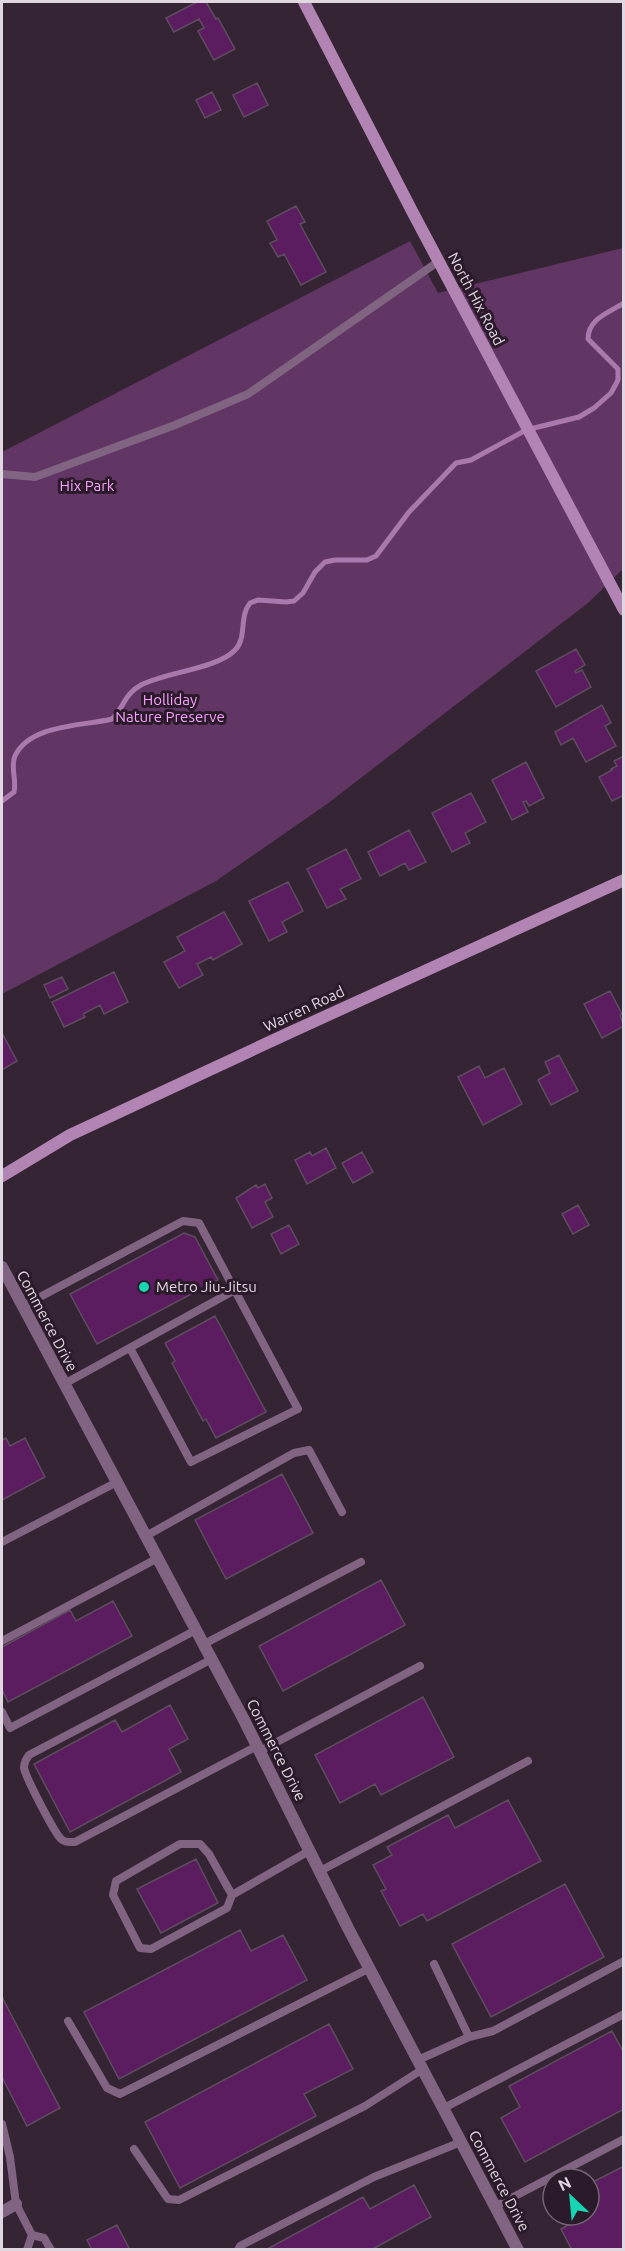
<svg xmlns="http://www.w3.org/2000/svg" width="625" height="2251" viewBox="0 0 625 2251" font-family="Ubuntu,sans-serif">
  <rect width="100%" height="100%" fill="#342434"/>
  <path fill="#623664" d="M410 241 438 293 623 248V569L588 603 327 804 216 881 2 994V452Z"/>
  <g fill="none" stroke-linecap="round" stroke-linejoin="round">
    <path stroke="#aa79ac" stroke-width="5" d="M2 801 14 792C17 780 10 767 15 756 30 724 84 726 112 719 124 708 124 694 141 685 166 672 217 669 235 650 247 639 239 616 250 603L258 600 286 602 294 601 303 593 315 572 325 562 335 560H367L376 556 409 512 456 463 471 460 526 430 579 417 594 408 611 393 618 380V369L588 339C588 319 608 313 624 303"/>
  </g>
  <path fill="#5c1d60" stroke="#5e4d5f" stroke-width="1.5" d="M197 2H206L216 19 218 18 235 49 214 60 198 31 204 28 199 19 174 32 166 18Z
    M257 83 268 105 244 117 233 95Z
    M212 92 221 110 205 118 196 100Z
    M296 206 305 222 300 224 326 272 301 285 284 254 278 257 270 243 277 240 267 221Z
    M576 649 585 665 575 671 576 673 582 670 591 687 556 707 536 671Z
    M602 705 611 723 605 726 616 746 586 762 573 738 561 745 555 732Z
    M624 756V795L612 801 599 777 612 770 611 769 617 766 614 761Z
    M526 762 544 798 529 806 526 801 523 802 528 812 512 820 492 780Z
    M471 793 486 822 465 833 470 843 452 852 432 813Z
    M409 830 426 862 409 870 405 863 380 876 368 852Z
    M346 849 361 879 340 889 346 899 327 908 307 869Z
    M288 882 303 911 282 922 287 932 269 941 249 901Z
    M224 912 242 944 213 960 211 957 197 964 203 975 179 988 164 962 185 951 177 937Z
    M114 972 128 1002 104 1014 100 1005 83 1014 85 1017 64 1027 52 1002Z
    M62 977 68 989 50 998 44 985Z
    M610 991 622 1014 620 1015 624 1026 602 1038 584 1004Z
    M2 1033 17 1061 2 1070Z
    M559 1055 578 1091 551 1105 538 1080 550 1073 545 1062Z
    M479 1066 485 1078 504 1068 522 1104 483 1125 458 1077Z
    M326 1148 336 1168 307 1184 295 1160 310 1152 312 1156Z
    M362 1152 373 1172 353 1183 342 1163Z
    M265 1184 272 1198 265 1202 273 1217 252 1228 236 1198 256 1185 258 1188Z
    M578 1205 589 1225 573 1234 562 1214Z
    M289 1225 299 1244 281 1254 271 1234Z
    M184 1233 195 1237 218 1280 97 1344 70 1294Z
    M215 1316 266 1412 216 1438 206 1419 203 1421 172 1363 175 1361 165 1343Z
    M6 1438 10 1446 25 1438 45 1477 2 1500V1440Z
    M282 1474 313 1533 226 1579 195 1520Z
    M381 1580 405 1625 283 1691 259 1646Z
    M113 1601 132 1636 8 1702 2 1690V1647L70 1610 76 1621Z
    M423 1697 454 1757 381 1795 375 1784 340 1803 315 1755Z
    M170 1705 188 1739 169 1749 181 1772 70 1832 34 1764 115 1720 122 1732Z
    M508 1800 541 1861 427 1921 423 1914 400 1926 381 1891 386 1889 373 1865 392 1855 387 1847 448 1815 455 1828Z
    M196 1859 218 1903 161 1933 137 1889Z
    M565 1884 604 1957 491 2017 452 1944Z
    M240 1930 251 1951 283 1935 307 1980 119 2079 84 2012Z
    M2 1997 60 2108 27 2126 2 2077Z
    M329 2024 353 2069 304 2094 316 2116 180 2188 145 2122Z
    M612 2031 624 2053V2109L525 2162 501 2118 520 2107 509 2086Z
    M624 2166V2250H572L561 2229 585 2215H589V2184Z
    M414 2185 431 2217 371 2250H270L269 2248 363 2197 370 2209Z
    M117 2225 130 2250H92L87 2240Z"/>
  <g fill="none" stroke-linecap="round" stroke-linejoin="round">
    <path stroke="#816482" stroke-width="8" d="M2 474 35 477 175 425 248 394 439 261
      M23 1306 183 1221 199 1223 298 1409 191 1462 130 1348
      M64 1384 235 1290
      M146 1536 294 1453 309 1450 342 1512
      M2 1542 117 1482
      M2 1641 158 1558
      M204 1644 361 1562
      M212 1659 29 1755C26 1759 24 1762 24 1768 26 1778 54 1832 61 1839 65 1843 70 1842 75 1842L257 1746
      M2 1712 10 1728 196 1630
      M260 1751 420 1666
      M320 1871 528 1761
      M232 1895 209 1854 200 1844H180L116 1881 113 1895 140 1948 151 1949 227 1908 232 1895 309 1851
      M434 1964 469 2037
      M68 2021 107 2088 120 2094 370 1968
      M418 2060 469 2037 493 2031 624 1961
      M444 2108 624 2014
      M2 2124 10 2157 16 2204 32 2235 27 2250
      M134 2149 168 2199 179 2200 365 2106 423 2069
      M496 2206 624 2139
      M32 2235 44 2238 51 2250
      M238 2250 240 2246 374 2177 461 2142"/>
    <path stroke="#816482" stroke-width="12" d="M2 1267 243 1718 348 1928 518 2250
      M2 2212 16 2204"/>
    <path stroke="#b284b3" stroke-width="12" d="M304 2 413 213 624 610
      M2 1176 70 1135 291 1032 624 880"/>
  </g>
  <circle fill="#16d5b3" stroke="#2a1a2a" stroke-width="2" cx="144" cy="1287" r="6"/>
  <g text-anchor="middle" stroke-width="6" stroke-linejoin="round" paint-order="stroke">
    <g font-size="15" fill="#e1d7e1" stroke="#2a1a2a">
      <text transform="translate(476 299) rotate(62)" y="5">North Hix Road</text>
      <text transform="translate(304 1009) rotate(-25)" y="5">Warren Road</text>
      <text transform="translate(47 1321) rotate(62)" y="5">Commerce Drive</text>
      <text transform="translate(276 1750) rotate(63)" y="5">Commerce Drive</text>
      <text transform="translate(499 2181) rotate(62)" y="5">Commerce Drive</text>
    </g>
    <g font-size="15" fill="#fba1ff" stroke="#2a1a2a">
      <text x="87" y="491">Hix Park</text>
      <text x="170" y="705">Holliday<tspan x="170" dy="17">Nature Preserve</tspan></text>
    </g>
    <g font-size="15" fill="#e1d7e1" stroke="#2a1a2a" text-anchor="start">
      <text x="156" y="1292">Metro Jiu-Jitsu</text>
    </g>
  </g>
  <rect width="625" height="2251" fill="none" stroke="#e1d7e1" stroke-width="6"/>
  <g transform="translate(571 2197) rotate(334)"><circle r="28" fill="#2a1a2a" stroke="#736673" stroke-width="1.5"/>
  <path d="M0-4.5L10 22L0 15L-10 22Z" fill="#16d5b3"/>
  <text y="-9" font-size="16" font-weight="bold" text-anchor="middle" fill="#e1d7e1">N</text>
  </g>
</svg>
